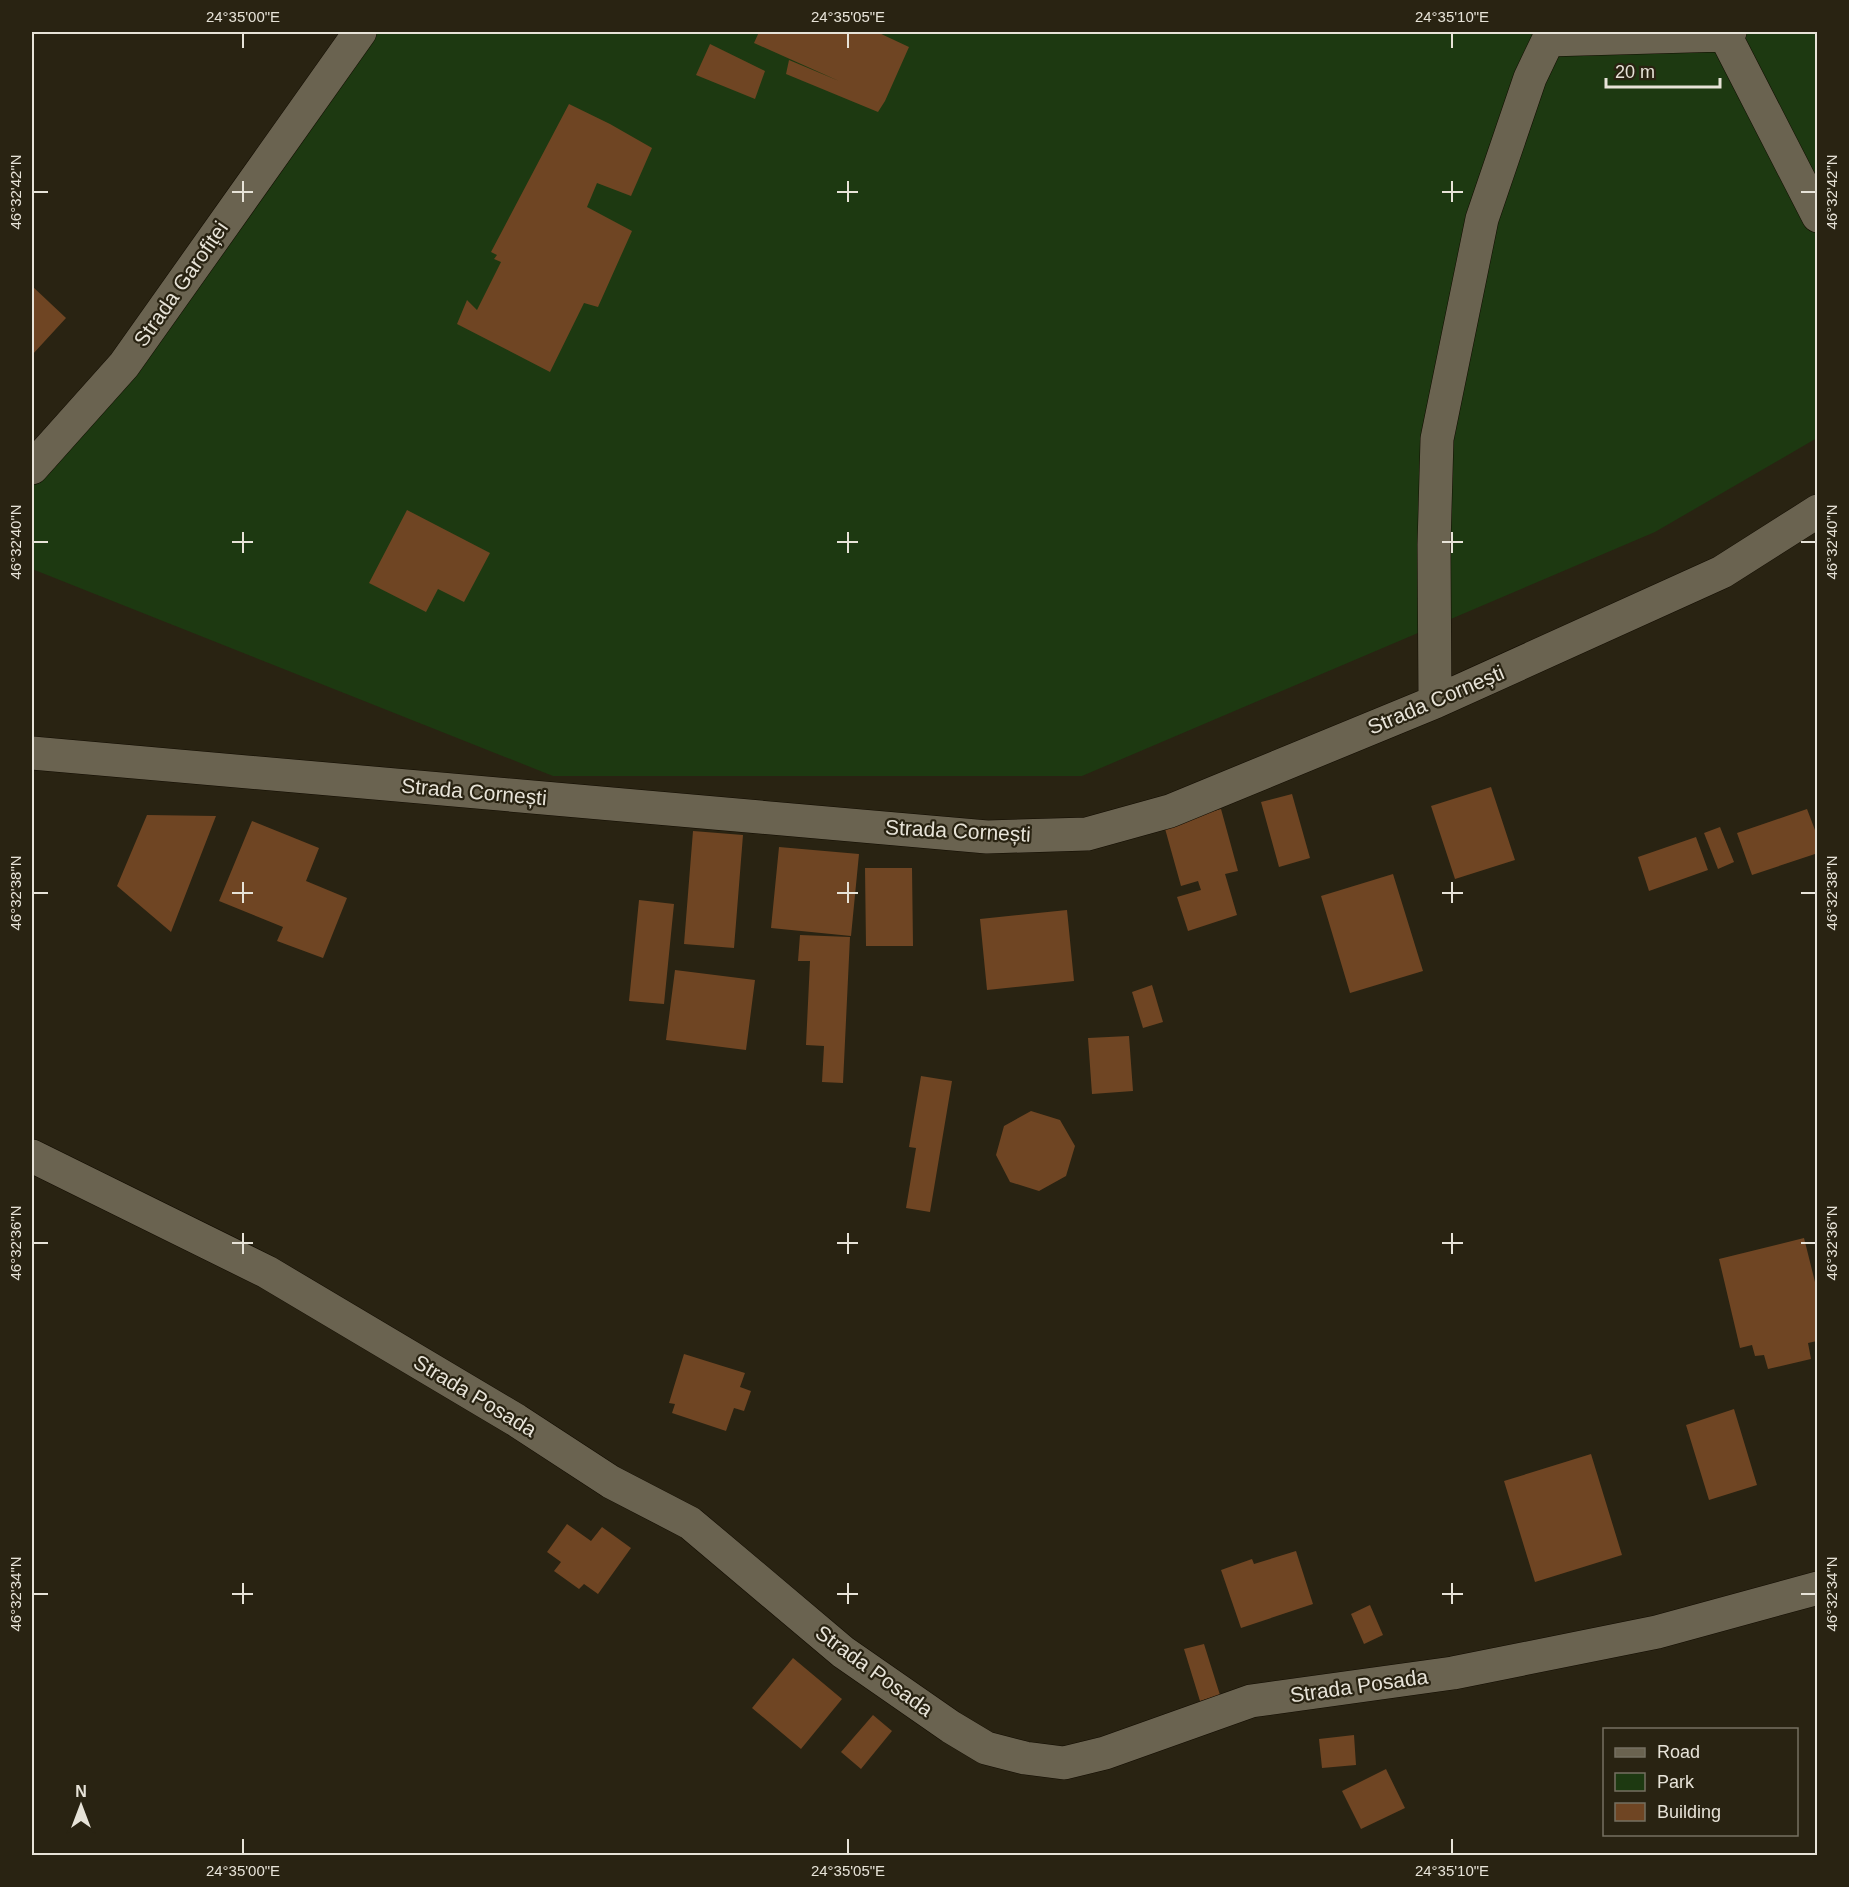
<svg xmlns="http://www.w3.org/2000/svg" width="1849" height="1887" viewBox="0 0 1849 1887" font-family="Helvetica,sans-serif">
  <rect width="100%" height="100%" fill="#292312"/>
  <path fill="#1d3911" d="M359 32H1817V438L1655 532 1082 776H553L32 569V482Z"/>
  <path fill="#6f4523" d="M759 32H877L909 47 885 101 878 112 786 74 789 60 839 81 754 43Z
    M710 44 765 71 755 99 696 75Z
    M569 104 610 124 652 148 631 196 597 183 587 207 632 231 598 307 584 303 550 372 457 324 467 300 477 310 501 262 494 259 497 255 491 252Z
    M32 286 66 318 32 355Z
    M407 510 490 553 464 602 438 589 426 612 369 583Z
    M1491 787 1515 860 1455 879 1431 806Z
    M1292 794 1310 858 1279 867 1261 802Z
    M1221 809 1238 871 1225 874 1237 915 1188 931 1177 897 1201 890 1198 881 1181 886 1164 825Z
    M1807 809 1818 838V853L1752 875 1737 833Z
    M147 815 216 816 171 932 117 886Z
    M252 821 319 848 306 881 347 898 323 958 277 941 283 927 219 901Z
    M1720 827 1734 862 1718 869 1704 833Z
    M693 831 743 835 734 948 684 944Z
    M1696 837 1708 870 1649 891 1638 857Z
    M779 847 859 854 851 936 771 928Z
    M865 868H912L913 946H866Z
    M1393 874 1423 971 1350 993 1321 896Z
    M639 900 674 904 664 1004 629 1001Z
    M1067 910 1074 981 987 990 980 919Z
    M800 935 850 937 843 1083 822 1082 824 1046 806 1045 810 961H798Z
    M675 970 755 980 746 1050 666 1040Z
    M1152 985 1163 1022 1143 1028 1132 992Z
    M1129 1036 1133 1091 1092 1094 1088 1038Z
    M921 1076 952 1081 930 1212 906 1208 916 1148 909 1147Z
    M1031 1111 1060 1120 1075 1146 1066 1176 1039 1191 1010 1182 996 1155 1004 1126Z
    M1804 1238 1818 1294V1329L1815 1330 1817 1341 1808 1343 1811 1359 1768 1369 1764 1355 1755 1356 1752 1345 1740 1348 1719 1259Z
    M684 1354 745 1373 740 1387 751 1391 744 1411 734 1408 726 1431 672 1413 675 1404 669 1403Z
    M1734 1409 1757 1485 1709 1500 1686 1425Z
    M1591 1454 1622 1555 1535 1582 1504 1481Z
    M567 1524 591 1541 602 1527 631 1548 598 1594 584 1584 579 1589 554 1571 561 1562 547 1552Z
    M1296 1551 1313 1604 1241 1628 1221 1570 1252 1559 1254 1564Z
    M1370 1605 1383 1635 1364 1644 1351 1614Z
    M1204 1644 1220 1695 1200 1701 1184 1649Z
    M793 1658 842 1699 801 1749 752 1708Z
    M873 1715 892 1731 861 1769 841 1752Z
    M1354 1735 1356 1765 1322 1768 1319 1739Z
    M1386 1769 1405 1808 1361 1829 1342 1791Z"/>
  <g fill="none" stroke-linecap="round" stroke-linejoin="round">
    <defs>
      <path id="minor" d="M1726 32 1725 35 1818 216
        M1548 40 1725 35 1730 32
        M32 468 124 365 360 32
        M1435 702 1434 545 1437 439 1482 219 1530 78 1552 32
        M32 753 987 837 1087 834 1170 811 1435 702 1722 572 1818 511
        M32 1156 267 1272 516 1420 611 1482 690 1523 843 1652 951 1727 986 1748 1025 1758 1064 1763 1105 1753 1251 1701 1453 1673 1657 1632 1818 1588"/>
    </defs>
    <use href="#minor" stroke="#120c00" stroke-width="34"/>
    <use href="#minor" stroke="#6a6350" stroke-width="33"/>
  </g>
  <path fill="none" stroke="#e7e3d8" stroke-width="2" d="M243 33V48M848 33V48M1452 33V48M243 181V202M848 181V202M1452 181V202M33 192H48M232 192H253M837 192H858M1442 192H1463M1801 192H1816M243 532V553M848 532V553M1452 532V553M33 542H48M232 542H253M837 542H858M1442 542H1463M1801 542H1816M243 882V903M848 882V903M1452 882V903M33 893H48M232 893H253M837 893H858M1442 893H1463M1801 893H1816M243 1233V1254M848 1233V1254M1452 1233V1254M33 1243H48M232 1243H253M837 1243H858M1442 1243H1463M1801 1243H1816M243 1583V1604M848 1583V1604M1452 1583V1604M33 1594H48M232 1594H253M837 1594H858M1442 1594H1463M1801 1594H1816M243 1839V1854M848 1839V1854M1452 1839V1854"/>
  <g text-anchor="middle" stroke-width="4.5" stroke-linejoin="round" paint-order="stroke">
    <g font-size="21" fill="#e7e3d8" stroke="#292312">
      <text transform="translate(181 284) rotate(-55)" y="7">Strada Garofiței</text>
      <text transform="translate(1436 700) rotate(-23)" y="7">Strada Cornești</text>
      <text transform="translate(474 792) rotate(5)" y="7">Strada Cornești</text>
      <text transform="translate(958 831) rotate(3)" y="7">Strada Cornești</text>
      <text transform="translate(475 1396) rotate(31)" y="7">Strada Posada</text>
      <text transform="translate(874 1671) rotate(36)" y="7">Strada Posada</text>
      <text transform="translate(1359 1686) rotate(-8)" y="7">Strada Posada</text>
    </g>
  </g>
  <rect width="1849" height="1887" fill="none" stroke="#292312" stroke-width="66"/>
  <rect x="1603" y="1728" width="195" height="108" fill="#292312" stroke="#757061" stroke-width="1.5"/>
  <rect x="1615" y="1748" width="30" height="9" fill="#6a6350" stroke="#757061" stroke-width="1.5"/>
  <text x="1657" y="1758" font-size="18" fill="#e7e3d8">Road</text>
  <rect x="1615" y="1773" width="30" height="18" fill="#1d3911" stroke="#757061" stroke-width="1.5"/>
  <text x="1657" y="1788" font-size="18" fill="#e7e3d8">Park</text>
  <rect x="1615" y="1803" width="30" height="18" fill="#6f4523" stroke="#757061" stroke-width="1.5"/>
  <text x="1657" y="1818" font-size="18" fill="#e7e3d8">Building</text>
  <g transform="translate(81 1806)" stroke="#292312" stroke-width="4.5" paint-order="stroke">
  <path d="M0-4.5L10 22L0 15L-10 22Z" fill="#e7e3d8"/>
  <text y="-9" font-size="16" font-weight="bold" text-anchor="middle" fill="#e7e3d8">N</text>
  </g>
  <path d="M1606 78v9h114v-9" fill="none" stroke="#e7e3d8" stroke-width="3"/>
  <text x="1615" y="78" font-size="18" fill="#e7e3d8" stroke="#292312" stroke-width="4.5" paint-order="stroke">20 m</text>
  <rect x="33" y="33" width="1783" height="1821" fill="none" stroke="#e7e3d8" stroke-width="2"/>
  <g font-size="15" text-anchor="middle" fill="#e7e3d8">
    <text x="243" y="22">24°35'00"E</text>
    <text x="848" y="22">24°35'05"E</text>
    <text x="1452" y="22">24°35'10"E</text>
    <text transform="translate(16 192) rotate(-90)" y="5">46°32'42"N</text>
    <text transform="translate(1832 192) rotate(-90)" y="5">46°32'42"N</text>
    <text transform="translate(16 542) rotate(-90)" y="5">46°32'40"N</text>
    <text transform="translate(1832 542) rotate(-90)" y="5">46°32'40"N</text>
    <text transform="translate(16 893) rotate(-90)" y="5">46°32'38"N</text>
    <text transform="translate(1832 893) rotate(-90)" y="5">46°32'38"N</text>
    <text transform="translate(16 1243) rotate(-90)" y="5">46°32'36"N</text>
    <text transform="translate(1832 1243) rotate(-90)" y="5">46°32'36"N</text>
    <text transform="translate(16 1594) rotate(-90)" y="5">46°32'34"N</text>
    <text transform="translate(1832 1594) rotate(-90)" y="5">46°32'34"N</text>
    <text x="243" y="1876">24°35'00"E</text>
    <text x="848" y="1876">24°35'05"E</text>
    <text x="1452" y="1876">24°35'10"E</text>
  </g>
</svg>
